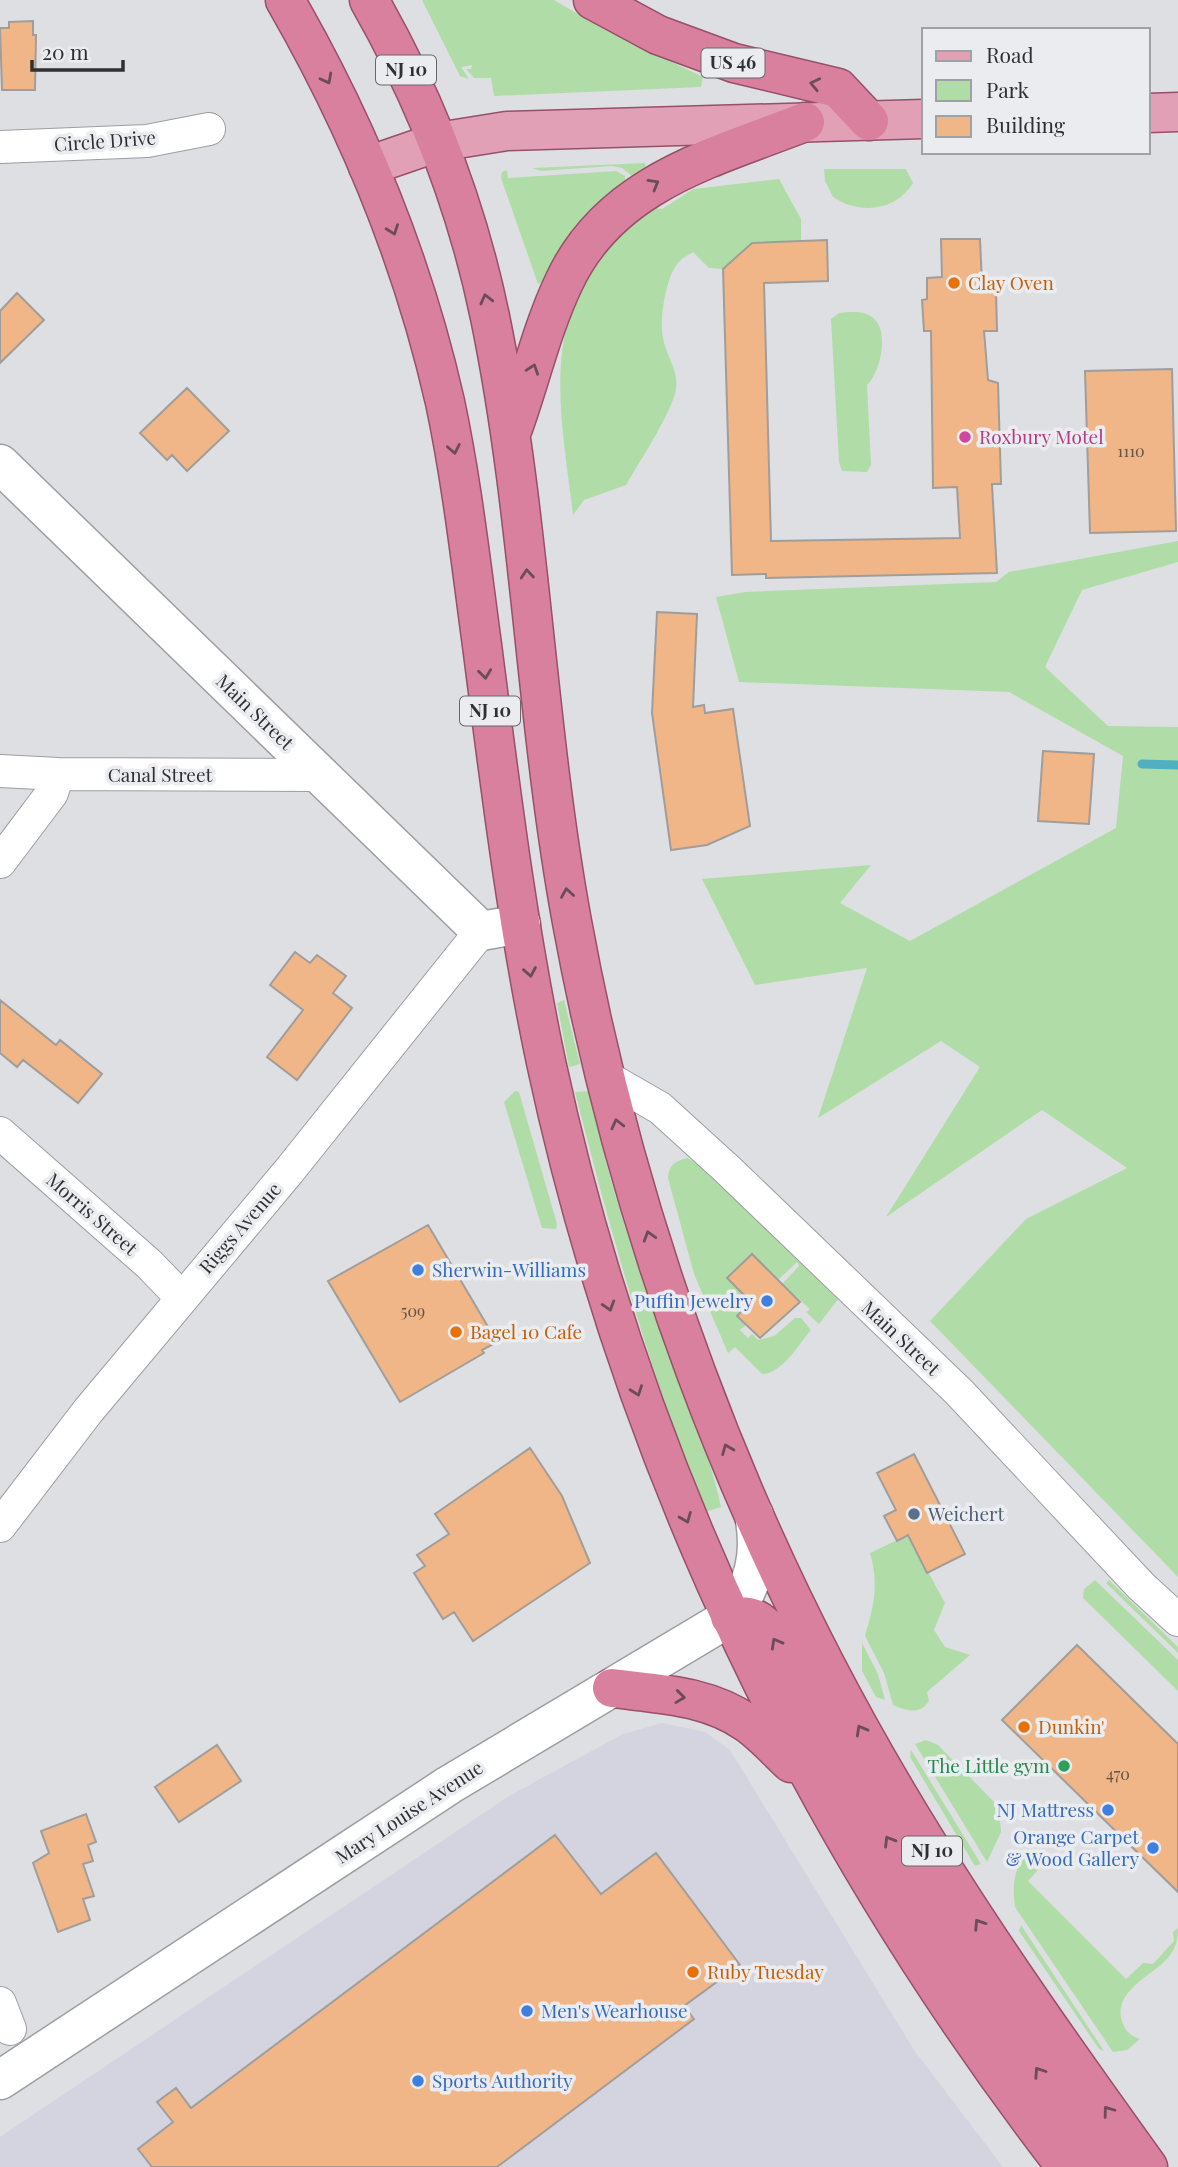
<svg xmlns="http://www.w3.org/2000/svg" width="1178" height="2167" viewBox="0 0 1178 2167" font-family="'Playfair Display',serif">
  <rect width="100%" height="100%" fill="#dedfe3"/>
  <path fill="#d3d4df" d="M662 1723 705 1732 730 1750 914 2050 1003 2167H0V2137L509 1796 623 1734Z"/>
  <path fill="#b0dda7" d="M422 0H554L600 27 703 77 701 87 494 96 491 78H474L466 69H471L472 65 461 67 469 79 460 76Z
    M645 163 647 172 633 177 622 168 612 166 541 171 532 168Z
    M824 169H906L913 183C896 211 860 215 833 197L825 181Z
    M507 170 508 178 616 171 625 176V181L545 281 538 284 501 178 502 172Z
    M779 179 801 219V241L752 243 723 269 709 268 693 252C689 255 683 257 680 261 666 273 659 320 663 338 666 356 679 370 676 389 672 413 639 462 626 485L584 500 573 515C564 436 544 350 586 277 601 250 624 229 645 207L662 209 693 189Z
    M839 313C850 312 863 310 872 317 890 329 881 372 867 385L871 465 867 472 842 471 839 462 831 319Z
    M1178 541V562L1082 590 1045 667 1108 726 1178 727V1577L930 1321 1026 1219 1127 1168 1042 1110 886 1217 980 1067 941 1041 818 1118 867 968 755 985 702 879 871 865 840 903 910 941 1116 828 1123 756 1009 692 739 682 716 597 745 592 996 582 1009 572Z
    M564 1000 580 1064 569 1067 557 1003Z
    M515 1091 519 1092 557 1224 556 1229 542 1228 504 1102Z
    M591 1091C606 1182 639 1270 671 1356 689 1406 710 1455 721 1507L705 1512C651 1375 611 1235 575 1092Z
    M687 1158 698 1164 839 1298 819 1324 806 1312 810 1309 782 1284 799 1266 797 1262 778 1280 751 1254 728 1278 751 1302 737 1316 746 1325 740 1330 748 1338 752 1334 758 1340 774 1336 795 1318H801L811 1330C799 1344 782 1374 762 1374L735 1347 728 1353 694 1274 668 1178C669 1165 675 1161 687 1158Z
    M908 1535 945 1603 934 1630 945 1647 970 1655 927 1692 929 1701C920 1715 907 1711 893 1705L884 1673 865 1636C874 1605 879 1584 870 1553Z
    M1095 1580 1178 1660V1691L1083 1598 1084 1589Z
    M1109 1580 1178 1647V1653L1106 1583Z
    M862 1643 878 1674 885 1700 876 1697 862 1671Z
    M926 1740 938 1745 999 1807 1001 1832 987 1862 915 1744Z
    M911 1750 981 1864 975 1866 910 1757Z
    M1032 1855 1046 1861 1028 1881 1126 1979 1143 1963 1153 1964 1174 1941 1173 1932 1178 1928C1178 1940 1176 1948 1168 1958 1152 1976 1108 1993 1124 2026 1127 2033 1133 2037 1140 2039L1127 2050 1113 2052 1015 1907C1013 1890 1012 1874 1023 1860Z
    M1021 1925 1104 2051 1099 2049 1019 1931Z"/>
  <g fill="none" stroke-linecap="round" stroke-linejoin="round">
    <path stroke="#50b0c0" stroke-width="9" d="M1142 764 1178 765"/>
  </g>
  <path fill="#f1b687" stroke="#a19d9a" stroke-width="2" d="M33 21V35H36L35 90H2L0 28H9V22Z
    M941 239H980L982 284 996 291 997 331H984L988 380 998 383 1001 484H992L997 573 766 578V574L732 575 723 269 752 243 827 240 828 281 764 283 771 541 960 538 957 487 933 488 931 331H924L922 300 927 299V278L942 277Z
    M17 293 44 320 0 363V311Z
    M1172 369 1176 531 1090 533 1085 371Z
    M187 388 229 431 187 471 172 455 167 460 140 433Z
    M657 612 697 614 693 707 704 705 705 713 733 709 750 826 707 845 671 850 652 713Z
    M1043 751 1094 754 1089 824 1038 821Z
    M295 952 310 963 317 955 346 976 333 993 352 1008 297 1080 267 1057 303 1010 270 985Z
    M0 1000 56 1045 60 1040 102 1074 78 1103 23 1060 17 1067 0 1053Z
    M428 1225 497 1342 482 1350 484 1353 400 1402 328 1281Z
    M752 1254 800 1302 760 1338 737 1316 751 1302 727 1278Z
    M530 1448 562 1496 590 1563 473 1641 454 1612 443 1619 414 1573 425 1566 417 1555 449 1534 435 1514Z
    M914 1454 965 1554 927 1573 908 1535 897 1541 884 1516 896 1510 877 1473Z
    M1077 1645 1178 1744V1892L1002 1720Z
    M217 1745 241 1781 179 1822 155 1787Z
    M86 1814 96 1842 88 1845 93 1861 83 1864 94 1896 83 1899 90 1920 58 1932 33 1863 49 1853 41 1831Z
    M555 1835 601 1894 656 1853 740 1965 684 2006 694 2019 497 2167H152L138 2149 173 2122 157 2102 176 2088 191 2108Z"/>
  <g fill="none" stroke-linecap="round" stroke-linejoin="round">
    <defs>
      <path id="minor" d="M0 147 147 141 209 129
        M0 771 58 774 321 775
        M0 862 52 793 58 774
        M606 1077 660 1108 727 1169 959 1392 1141 1586 1178 1620
        M0 1133 149 1264 181 1297
        M0 1526 88 1411 289 1171 481 931
        M0 2003 10 2029"/>
      <path id="tertiary" d="M0 464 481 931 521 924
        M0 2080 449 1785 730 1617C754 1585 762 1555 754 1515"/>
      <path id="primary" d="M1148 113 1178 112
        M368 166 438 142 507 131 924 119"/>
      <path id="trunk" d="M285 0C357 125 413 261 445 402 462 482 471 564 482 645 500 785 517 925 546 1062 633 1468 813 1840 1066 2167
        M369 0C425 98 467 206 490 317 531 516 535 721 572 922 628 1228 739 1529 899 1797 975 1925 1061 2046 1148 2167
        M593 0 658 35 734 63 838 88 869 121
        M513 428C530 381 542 328 564 282 610 183 712 158 805 122
        M730 1617C752 1614 761 1619 774 1637 813 1715 857 1789 903 1864 966 1968 1034 2070 1108 2167
        M612 1688C659 1694 707 1695 747 1723 763 1734 777 1750 791 1763"/>
    </defs>
    <use href="#minor" stroke="#9d9da2" stroke-width="34"/>
    <use href="#tertiary" stroke="#9d9da2" stroke-width="41"/>
    <use href="#primary" stroke="#975068" stroke-width="41"/>
    <use href="#trunk" stroke="#975068" stroke-width="41"/>
    <use href="#minor" stroke="#fff" stroke-width="32"/>
    <use href="#tertiary" stroke="#fff" stroke-width="38"/>
    <use href="#primary" stroke="#e2a0b6" stroke-width="38"/>
    <use href="#trunk" stroke="#d8809e" stroke-width="38"/>
  </g>
  <defs><path id="oneway-chevron" d="M-2-3.5L2.5 0L-2 3.5" fill="none" stroke-width="1.6" stroke-linecap="round" stroke-linejoin="round" transform="scale(1.75)"/></defs>
  <g stroke="#6b4c58">
    <use href="#oneway-chevron" transform="translate(327 79) rotate(62)"/>
    <use href="#oneway-chevron" transform="translate(815 84) rotate(-168)"/>
    <use href="#oneway-chevron" transform="translate(654 184) rotate(-30)"/>
    <use href="#oneway-chevron" transform="translate(393 230) rotate(70)"/>
    <use href="#oneway-chevron" transform="translate(486 299) rotate(-104)"/>
    <use href="#oneway-chevron" transform="translate(533 369) rotate(-71)"/>
    <use href="#oneway-chevron" transform="translate(454 449) rotate(79)"/>
    <use href="#oneway-chevron" transform="translate(527 574) rotate(-95)"/>
    <use href="#oneway-chevron" transform="translate(485 674) rotate(83)"/>
    <use href="#oneway-chevron" transform="translate(567 893) rotate(-99)"/>
    <use href="#oneway-chevron" transform="translate(530 972) rotate(80)"/>
    <use href="#oneway-chevron" transform="translate(617 1124) rotate(-104)"/>
    <use href="#oneway-chevron" transform="translate(649 1236) rotate(-107)"/>
    <use href="#oneway-chevron" transform="translate(609 1306) rotate(73)"/>
    <use href="#oneway-chevron" transform="translate(637 1391) rotate(70)"/>
    <use href="#oneway-chevron" transform="translate(727 1449) rotate(-112)"/>
    <use href="#oneway-chevron" transform="translate(686 1518) rotate(68)"/>
    <use href="#oneway-chevron" transform="translate(776 1643) rotate(-119)"/>
    <use href="#oneway-chevron" transform="translate(680 1697) rotate(7)"/>
    <use href="#oneway-chevron" transform="translate(861 1730) rotate(-119)"/>
    <use href="#oneway-chevron" transform="translate(889 1841) rotate(-121)"/>
    <use href="#oneway-chevron" transform="translate(979 1924) rotate(-123)"/>
    <use href="#oneway-chevron" transform="translate(1039 2072) rotate(-124)"/>
    <use href="#oneway-chevron" transform="translate(1108 2111) rotate(-126)"/>
  </g>
  <g fill="#e8710a" stroke="#ebecf0" stroke-width="2.5">
    <circle cx="954" cy="283" r="7"/>
    <circle cx="456" cy="1332" r="7"/>
    <circle cx="1024" cy="1727" r="7"/>
    <circle cx="693" cy="1972" r="7"/>
  </g>
  <circle fill="#d1479c" stroke="#ebecf0" stroke-width="2.5" cx="965" cy="437" r="7"/>
  <g fill="#3f7fe0" stroke="#ebecf0" stroke-width="2.5">
    <circle cx="418" cy="1270" r="7"/>
    <circle cx="767" cy="1301" r="7"/>
    <circle cx="1108" cy="1810" r="7"/>
    <circle cx="1153" cy="1848" r="7"/>
    <circle cx="527" cy="2011" r="7"/>
    <circle cx="418" cy="2081" r="7"/>
  </g>
  <circle fill="#5c6f8a" stroke="#ebecf0" stroke-width="2.5" cx="914" cy="1514" r="7"/>
  <circle fill="#2e9e5b" stroke="#ebecf0" stroke-width="2.5" cx="1064" cy="1766" r="7"/>
  <g text-anchor="middle" stroke-width="7" stroke-linejoin="round" paint-order="stroke">
    <g font-size="16" fill="#605247">
      <text x="1131" y="457">1110</text>
      <text x="413" y="1317">509</text>
      <text x="1118" y="1780">470</text>
    </g>
    <g fill="#ebecf0" stroke="#68686b" stroke-width="2">
      <rect x="701.5" y="48.5" width="63" height="29" rx="5"/>
      <rect x="376" y="55.5" width="60" height="29" rx="5"/>
      <rect x="460" y="696.5" width="60" height="29" rx="5"/>
      <rect x="902" y="1836.5" width="60" height="29" rx="5"/>
    </g>
    <g font-size="18" font-weight="bold" fill="#303032">
      <text x="733" y="69">US 46</text>
      <text x="406" y="76">NJ 10</text>
      <text x="490" y="717">NJ 10</text>
      <text x="932" y="1857">NJ 10</text>
    </g>
    <g font-size="19" fill="#303032" stroke="#ebecf0">
      <text transform="translate(105 141) rotate(-4)" y="7">Circle Drive</text>
      <text transform="translate(255 712) rotate(44)" y="7">Main Street</text>
      <text x="160" y="782">Canal Street</text>
      <text transform="translate(92 1214) rotate(41)" y="7">Morris Street</text>
      <text transform="translate(240 1228) rotate(-49)" y="7">Riggs Avenue</text>
      <text transform="translate(901 1338) rotate(43)" y="7">Main Street</text>
      <text transform="translate(409 1812) rotate(-33)" y="7">Mary Louise Avenue</text>
    </g>
    <g font-size="19" fill="#c56008" stroke="#ebecf0" text-anchor="start">
      <text x="968" y="290">Clay Oven</text>
      <text x="470" y="1339">Bagel 10 Cafe</text>
      <text x="1038" y="1734">Dunkin'</text>
      <text x="707" y="1979">Ruby Tuesday</text>
    </g>
    <g font-size="19" fill="#b23c85" stroke="#ebecf0" text-anchor="start">
      <text x="979" y="444">Roxbury Motel</text>
    </g>
    <g font-size="19" fill="#366cbe" stroke="#ebecf0" text-anchor="start">
      <text x="432" y="1277">Sherwin-Williams</text>
      <text x="753" y="1308" text-anchor="end">Puffin Jewelry</text>
      <text x="1094" y="1817" text-anchor="end">NJ Mattress</text>
      <text x="1139" y="1844" text-anchor="end">Orange Carpet<tspan x="1139" dy="22">&amp; Wood Gallery</tspan></text>
      <text x="541" y="2018">Men's Wearhouse</text>
      <text x="432" y="2088">Sports Authority</text>
    </g>
    <g font-size="19" fill="#4e5e75" stroke="#ebecf0" text-anchor="start">
      <text x="928" y="1521">Weichert</text>
    </g>
    <g font-size="19" fill="#27864d" stroke="#ebecf0" text-anchor="end">
      <text x="1050" y="1773">The Little gym</text>
    </g>
  </g>
  <rect x="922" y="28" width="228" height="126" fill="#ebecf0" stroke="#a0a1a4" stroke-width="2"/>
  <rect x="936" y="51" width="35" height="10" fill="#e2a0b6" stroke="#a0a1a4" stroke-width="2"/>
  <text x="986" y="63" font-size="21" fill="#303032">Road</text>
  <rect x="936" y="80" width="35" height="21" fill="#b0dda7" stroke="#a0a1a4" stroke-width="2"/>
  <text x="986" y="98" font-size="21" fill="#303032">Park</text>
  <rect x="936" y="116" width="35" height="21" fill="#f1b687" stroke="#a0a1a4" stroke-width="2"/>
  <text x="986" y="133" font-size="21" fill="#303032">Building</text>
  <path d="M32 60v10h91v-10" fill="none" stroke="#303032" stroke-width="3.5"/>
  <text x="42" y="60" font-size="21" fill="#303032" stroke="#ebecf0" stroke-width="5" paint-order="stroke">20 m</text>
</svg>
